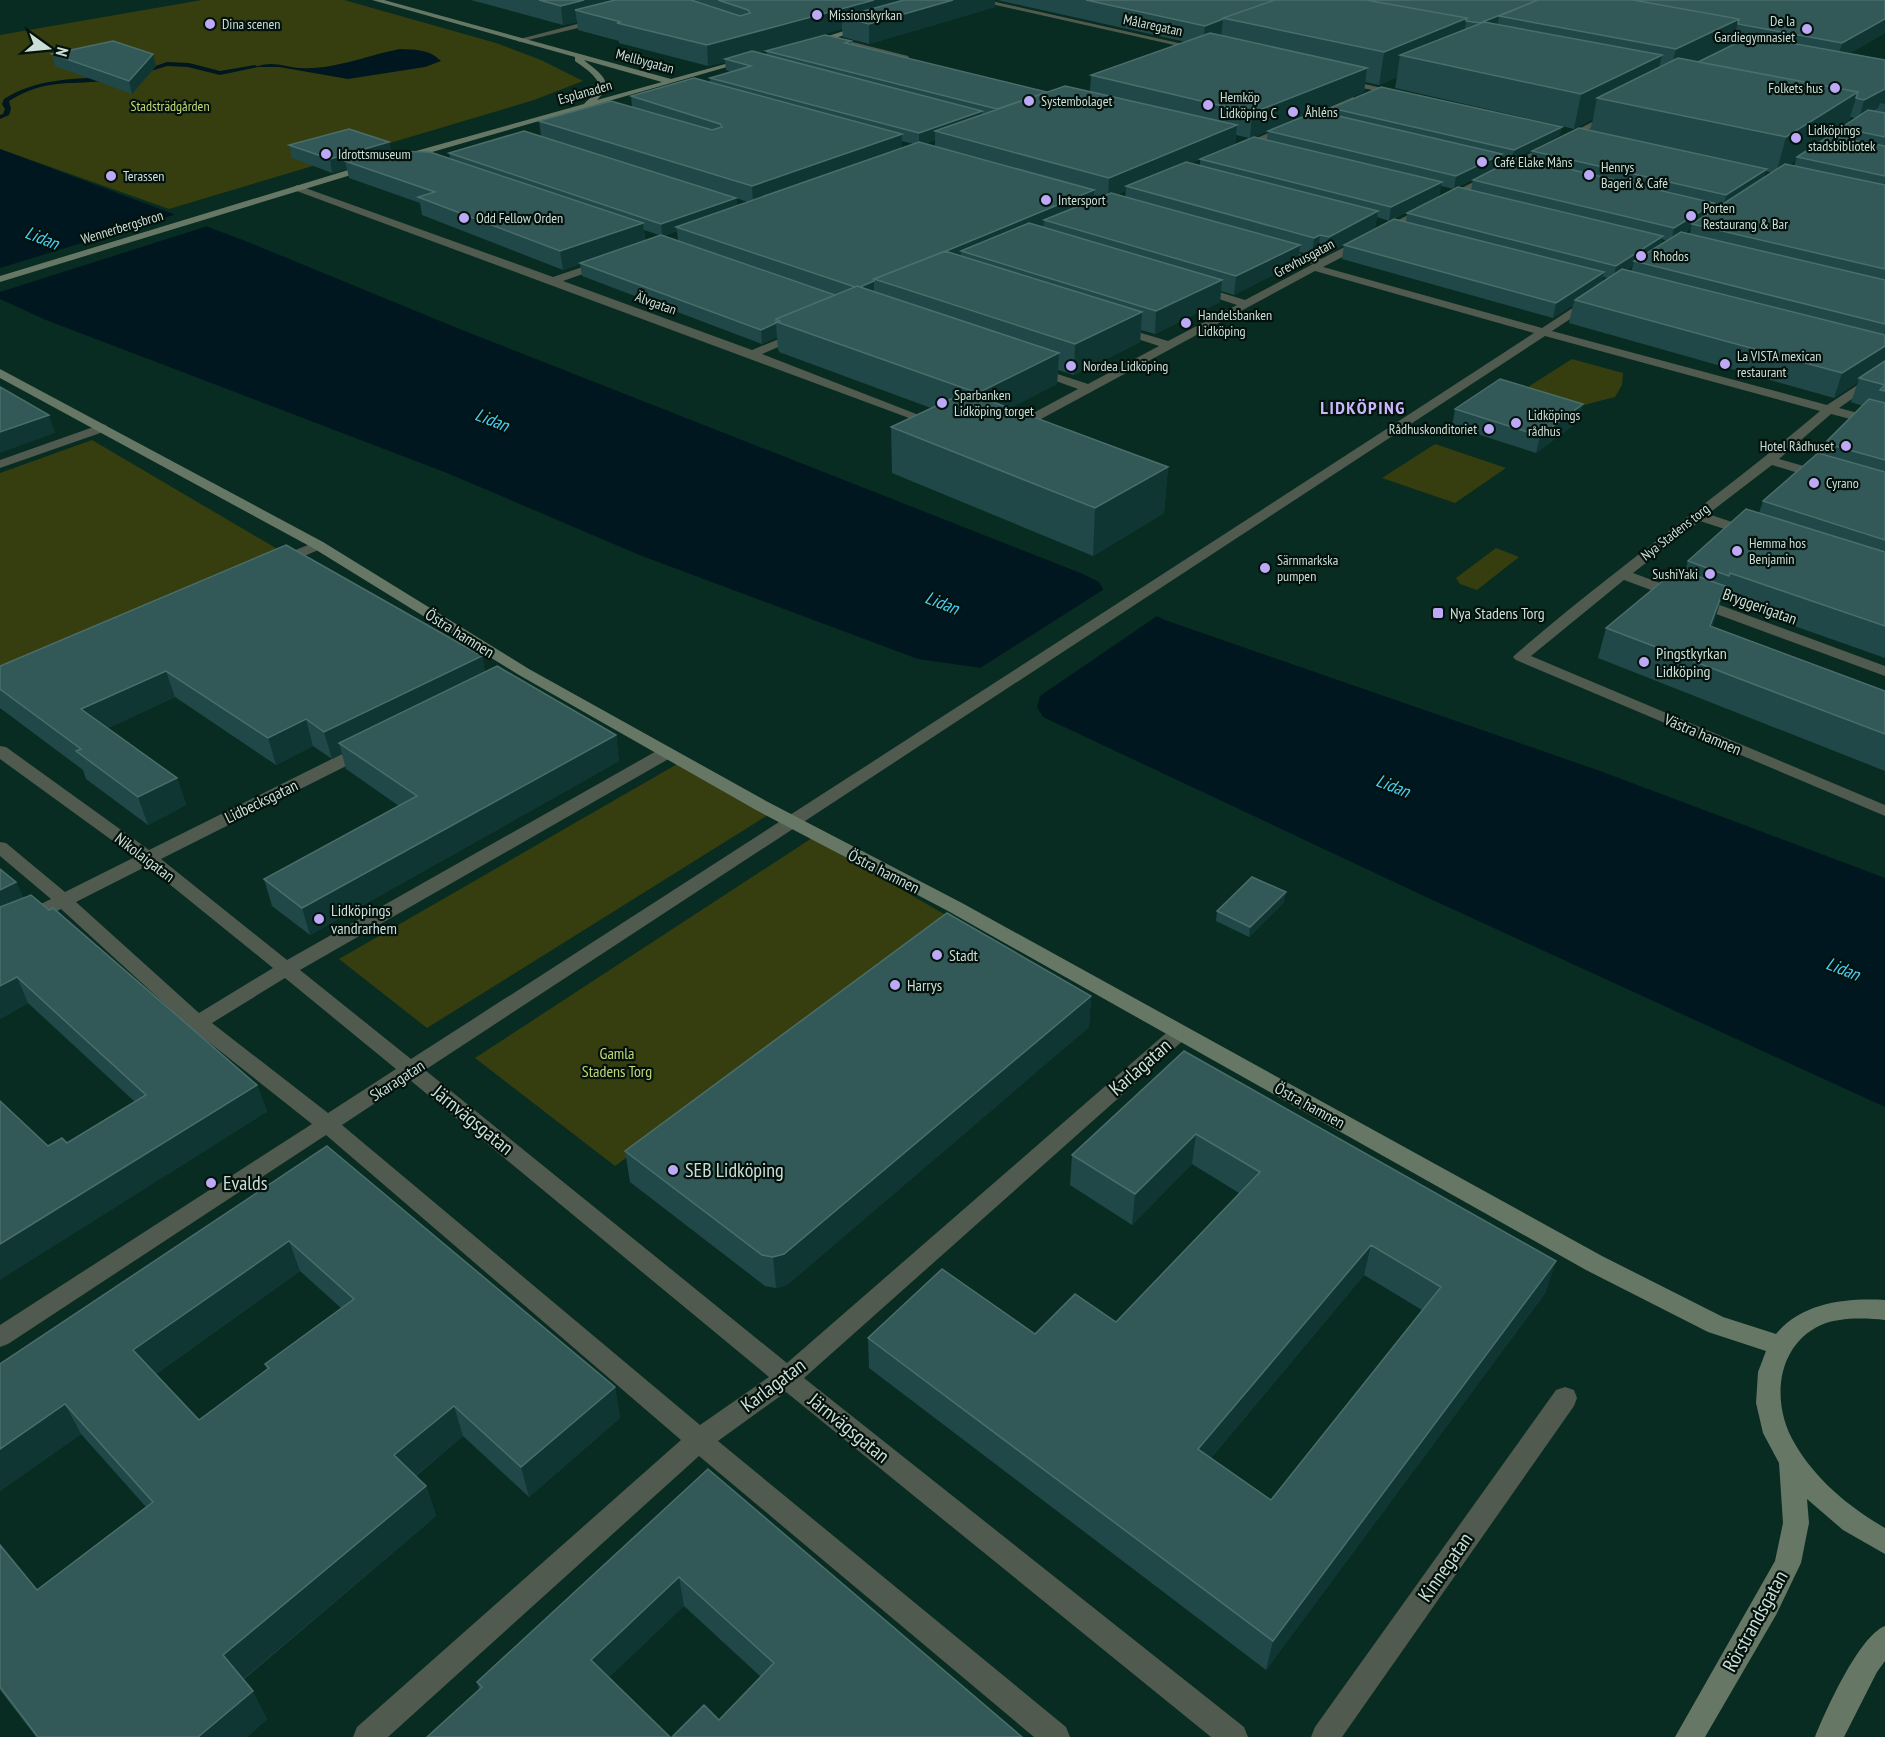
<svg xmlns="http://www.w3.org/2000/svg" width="1885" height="1737" viewBox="0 0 1885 1737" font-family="'PT Sans Narrow',sans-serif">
  <rect width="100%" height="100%" fill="#082c21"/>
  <path fill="#363e0f" d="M202 0H344L496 43 541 60 583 81 534 100 169 209 0 149V35Z
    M1572 359 1623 373 1622 385 1615 397 1576 407 1520 392Z
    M92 440 279 550 0 668V473Z
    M1435 444 1506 468 1455 503 1382 478Z
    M1496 548 1519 557 1477 590 1460 584 1456 578Z
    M679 763 768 815 427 1028 339 959Z
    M812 838 951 918 615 1166 475 1058Z"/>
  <path fill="#00171f" d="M400 49C417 50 429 49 441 61L425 67 348 79 279 67H255C272 60 284 67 301 68 334 70 368 55 400 49Z
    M0 149 248 242 462 330 1083 574 1099 582 1104 591 1165 620 1600 771 1885 878V1107L1424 896 1043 717 1037 707 1040 697 988 669 918 659 642 556 447 473 46 320 0 299Z"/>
  <path fill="#082c21" d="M180 213 211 225 0 292V268Z
    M1106 588 1160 614 1037 698 987 671 977 670Z"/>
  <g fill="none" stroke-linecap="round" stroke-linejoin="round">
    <path fill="#00171f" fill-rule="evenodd" d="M167 62 189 63 220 71 255 65 258 67 220 75 188 67 167 66 141 74 138 72Z
      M110 77 112 80C71 86 47 77 9 101L11 109 9 115 0 119V115L3 114 5 109 2 104 4 99C38 78 72 79 110 77Z"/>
    <path fill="#505a4f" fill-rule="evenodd" d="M973 0H987L1205 49 1201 51Z
      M600 18 603 22 520 42 516 40Z
      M829 36 908 56 909 58 905 60 826 40 825 38Z
      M1342 79 1400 92 1404 94 1400 96 1339 83V79Z
      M1353 97 1357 100 1356 102 1243 149 1236 147Z
      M1610 113 1617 115 1323 267 1542 328 1588 298H1596V302L1552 331 1827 405 1885 367V376L1839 408 1885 420V428L1831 414 1779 459 1828 473 1830 476 1828 479H1818L1772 465 1708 514 1756 530 1758 533 1756 536H1746L1700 521 1633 573 1885 666V676L1624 580 1531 656 1885 805V816L1516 660 1513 657 1516 654C1615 568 1720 496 1820 411L1545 336 425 1070 787 1363 1172 1028 1179 1026 1186 1028 1189 1033 1186 1038 804 1378 1244 1727 1248 1737H1211L786 1392 718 1441 1066 1727 1070 1737H1034L699 1456 388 1737H353L357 1727 681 1440 326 1135 8 1344 0 1347V1325L312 1124 191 1028 61 909 0 938V924L51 899 0 856V842L6 843 65 892 135 857 0 759V746L6 747 149 850 360 745H372L374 749 372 753 161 859 287 960 660 749H672L674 753 672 757 300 970 411 1059C786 818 1161 576 1534 333L1315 271 1017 432H1009L1007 429 1009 426 1078 389 1031 372V368H1039L1088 384 1159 346 1113 331V327H1121L1168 341 1237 305 1195 291V287H1203L1245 300 1313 264 1271 252V248L1321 259ZM147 866 273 968 199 1013 76 902ZM285 978 396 1069 328 1113 212 1023ZM410 1080 769 1377 700 1425 342 1125Z
      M297 185 553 277 600 261H608V265L563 281 752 350 796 332H804V336L762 354 942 424 936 428 294 190 292 188Z
      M102 424 106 425 108 428 106 431 0 468V460Z
      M318 541 325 545 323 548 283 565 278 566 271 562 273 559Z
      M1565 1387 1574 1390 1577 1398 1574 1406 1342 1737H1311L1315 1727 1556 1390Z"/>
    <path fill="#677766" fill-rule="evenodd" d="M372 0H384L671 79 747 58 751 60 401 161 396 158 398 156 584 104C588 99 595 95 598 90 604 80 582 66 575 61V57ZM584 60 662 82 597 100C616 81 600 74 584 60Z
      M862 25 869 27 814 45 807 43Z
      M371 163 376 166 374 168 0 282V276Z
      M0 369 323 542 529 669 768 802 962 903 1602 1256 1723 1317 1776 1334C1803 1302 1846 1298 1885 1300V1320C1865 1318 1840 1317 1821 1325 1775 1346 1771 1405 1795 1444 1816 1480 1849 1507 1885 1528V1554L1843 1530 1807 1499 1809 1523 1801 1563 1776 1615 1705 1737H1675L1775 1561 1783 1523 1779 1463 1763 1433 1756 1403 1758 1372 1766 1351 1708 1332 1586 1270 948 911 756 810 519 675 313 548 0 378Z
      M1885 1626V1661L1877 1672 1844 1737H1815C1826 1710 1859 1636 1885 1626Z"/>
  </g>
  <path fill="#204848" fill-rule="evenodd" d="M471 0H995V7L869 44 843 37 842 29 756 53 767 55 766 51 851 41V45L1047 92 1090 91 1091 75 1186 42 997 0H1885V33L1850 53 1885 60V658L1721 600 1712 627 1885 691V771L1598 658 1606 628 1685 572 1688 561 1759 513 1763 501 1822 454 1827 441 1863 406 1851 402 1858 382 1834 398 1569 323 1573 305 1553 318 1342 259 1344 245 1406 222 1407 213 1471 190 1473 180 1530 160 1532 151 1590 130 1593 119 1574 129 1395 88 1397 77 1379 85 1365 82 1364 92 1317 111 1331 114V108L1560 135 1513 159 1501 156 1499 166 1454 189 1441 186 1439 196 1389 221 1377 217 1375 228 1326 255 1318 252 1312 255 1300 252 1298 262 1234 295 1221 291 1220 302 1155 334 1141 330 1140 342 1074 375 1058 370 1057 384 1010 408 1168 467 1164 513 1093 556 892 473 891 427 931 408 779 352V350H778L777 337 762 344 582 276 580 264 563 270 422 215 420 203 349 178 347 169 332 173 292 158 289 145 389 142 391 151 450 158 449 153 541 136 539 121 632 107 631 96 710 83V78L731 72 726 70 725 62 708 66 619 43V41L578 30 577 22 563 25ZM1850 117 1856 118 1848 124ZM1268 131 1267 140 1254 137ZM1840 131 1838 137 1832 136ZM1236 135 1249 138 1235 144ZM935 140V147L924 144ZM902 141 914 144 902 148ZM1200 159V166L1190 164ZM1796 160 1794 166 1789 165ZM1766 171 1772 173 1764 178ZM1126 191 1125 197 1118 194ZM1094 195 1101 197 1093 200ZM736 198 748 202 737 206ZM1713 205 1719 207 1712 211ZM1691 228 1690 234 1685 233ZM644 230 659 235 645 240ZM677 231 678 240 664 236ZM1662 239 1667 241 1661 244ZM1633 266 1631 271 1627 270ZM1603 277 1608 278 1602 282Z
    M52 54H153L156 66 132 94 55 66Z
    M1455 409 1579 421 1536 453 1452 426Z
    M482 656 485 672 616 735 619 761 310 935 272 906 264 879 399 806 346 769 342 754 332 759 313 746 276 765 175 697 108 728 177 778 186 805 148 825 86 779 83 770 0 708V666Z
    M0 869 16 882 23 898 257 1085 267 1112 48 1146 67 1143 135 1102 28 1003 0 1019Z
    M1284 902 1249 937 1216 921 1217 911Z
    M1091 996 1089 1027 787 1285 776 1288 765 1286 630 1182 625 1151Z
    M1184 1051 1546 1292 1266 1670 869 1368 868 1338 1035 1334 1116 1322 1239 1193 1192 1164 1132 1225 1070 1185 1072 1155ZM1364 1275 1422 1310 1271 1500 1211 1458Z
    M327 1146 615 1387 620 1418 529 1497 463 1436 416 1476 426 1486 436 1516 243 1680 267 1719 247 1737H36L0 1690V1545L37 1590 146 1507 81 1434 0 1491V1364ZM300 1271 341 1308 265 1364 267 1370 199 1420 156 1374Z
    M708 1469 1022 1737 719 1720 761 1677 684 1606 609 1677 479 1689 477 1682Z"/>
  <path fill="#0f3632" d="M584 0H660L575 10 577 22 563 25 561 6Z
    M874 0H944L842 17V29L729 60 725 59V62L708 66 707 45Z
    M953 0H995V7L869 44V24Z
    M1499 16 1496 36 1480 24Z
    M1467 18 1461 50 1400 55 1397 77 1379 85 1384 52Z
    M1223 19 1221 39 1203 46 1205 26Z
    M1739 19 1731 50 1668 82 1676 49Z
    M1885 19V33L1837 61 1842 43Z
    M153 54 156 66 132 94 129 81Z
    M1662 55 1654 88 1597 98 1593 119 1574 129 1581 94Z
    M1367 68 1364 92 1250 139 1252 113Z
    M1885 89V104L1880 103 1878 108 1859 119 1864 100Z
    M1858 92 1847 126 1841 128 1840 131 1800 157H1797L1796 160 1776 174 1786 137Z
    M982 111 981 123 935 131V140L919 146V133Z
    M1237 125 1235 145 1133 188 1126 186V191L1108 199 1109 178Z
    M1562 127 1560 135 1513 159 1514 150Z
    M902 134V151L753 204 752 186Z
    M389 142 392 156 345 161 347 169 332 173 330 159Z
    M1502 154 1499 166 1454 189 1456 176Z
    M1767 169 1763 181 1723 208 1726 195Z
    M1442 182 1439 196 1389 221 1391 207Z
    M1094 190 1093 204 1044 220V225L974 255 961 251V260L876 280Z
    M736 198 737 210 676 227 677 231 662 237 661 224Z
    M1714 203 1710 216 1692 224 1691 228 1671 242 1674 228Z
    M1378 211 1375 228 1326 255 1329 237Z
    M643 223 645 242 563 270 560 251Z
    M1320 235 1318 252 1312 255 1314 238Z
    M1663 236 1659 249 1634 261 1633 266 1613 280 1616 266Z
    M1300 245 1298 262 1234 295 1236 276Z
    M1604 272 1601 287 1575 300 1573 305 1553 318 1556 303Z
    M1222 280 1220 302 1155 334 1156 311Z
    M874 281V297L857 288Z
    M1142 312 1140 342 1074 375 1075 344Z
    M776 323 777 337 762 344 761 330Z
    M1885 346V362L1859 378 1858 382 1834 398 1842 373Z
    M1059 353 1057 384 980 424V392Z
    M1583 404 1579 421 1536 453 1540 436Z
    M49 415 55 433 0 453V432Z
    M1168 467 1164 513 1093 556 1095 508Z
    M1725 586 1716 616 1701 656 1710 626Z
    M482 656 487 682 339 743 342 754 332 759 324 732Z
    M166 671 175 697 91 736 81 709Z
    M306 719 313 746 276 765 268 738Z
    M616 735 619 761 310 935 302 908Z
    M177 778 186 805 148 825 138 797Z
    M16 882 27 908 0 921V890Z
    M1286 892 1284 902 1249 937 1250 927Z
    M17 977 28 1003 0 1019V986Z
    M1091 996 1089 1027 787 1285 776 1288 773 1257Z
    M257 1085 267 1112 0 1280V1244Z
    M1196 1134 1192 1164 1132 1225 1135 1194Z
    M289 1241 300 1271 147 1380 133 1350Z
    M1371 1245 1364 1275 1194 1478 1198 1449Z
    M1556 1261 1546 1292 1266 1670 1273 1641Z
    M615 1387 620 1418 529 1497 521 1467Z
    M65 1404 81 1434 0 1491V1449Z
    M454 1406 463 1436 404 1485 394 1455Z
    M426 1486 436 1516 237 1684 223 1655Z
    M679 1577 684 1606 598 1688 591 1660Z
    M253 1691 267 1719 247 1737H198Z"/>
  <path fill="#325957" stroke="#4a6e6b" stroke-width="1.5" fill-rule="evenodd" d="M539 0H584L561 6Z
    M615 0H691L740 16 750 13 748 10 718 0H874L707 45 617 23 621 22 575 10Z
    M904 0H953L869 24 842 17Z
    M1086 0H1275L1223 18V19L1205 26Z
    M1275 0H1366L1467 18 1384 52 1223 18Z
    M1366 0H1538L1480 23 1466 21 1467 18Z
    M1538 0H1633L1739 19 1676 49 1499 16Z
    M1633 0H1885V19L1842 43 1738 24 1739 19Z
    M1484 22 1662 55 1581 94 1400 55Z
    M1210 33 1367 68 1252 113 1091 75Z
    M825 35 851 41 845 43 1047 92 997 109 766 51Z
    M1751 36 1885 60V89L1864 100 1856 98 1858 92 1698 62Z
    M113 41 153 54 129 81 52 54Z
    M752 51 982 111 919 133 710 78 751 66 725 59Z
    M1678 58 1858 92 1786 137 1597 98Z
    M694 78 902 134 752 186 539 121 611 101 712 130 722 127 720 124 631 96Z
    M1065 86 1237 125 1109 178 935 131Z
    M1381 87 1562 127 1514 150 1331 108Z
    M1868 110 1885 113V137L1841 128Z
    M1317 111 1502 154 1456 176 1268 131Z
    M1579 128 1767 169 1726 195 1532 151Z
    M349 129 389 142 330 159 289 145Z
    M524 131 736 198 661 224 449 153Z
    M1829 136 1885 146V176L1797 157Z
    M1254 137 1442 182 1391 207 1200 159Z
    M919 142 1094 190 946 251 874 279V281L860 287 857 286 855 287 676 227Z
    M380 151 430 152 643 223 560 251 418 197 435 192 345 161Z
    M1518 157 1714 203 1674 228 1473 180Z
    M1186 162 1378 211 1329 237 1320 235 1314 238 1126 186Z
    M1785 164 1885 185V269L1692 224Z
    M1458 187 1663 236 1616 266 1407 213Z
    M1111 193 1300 245 1236 276 1044 220Z
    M1394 219 1604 272 1556 303 1344 245Z
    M1029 223 1222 280 1156 311 961 251Z
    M1681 232 1885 280V324L1634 261Z
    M661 235 835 295 776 319V323L761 330 580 263Z
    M945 251 1142 312 1075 344 874 279Z
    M1622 269 1885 335V346L1842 373 1575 300Z
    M857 286 1059 353 980 392 972 391 777 322 780 321 776 319Z
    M1885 361V391L1880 390 1885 385 1859 378Z
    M1500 379 1583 404 1540 436 1455 409Z
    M0 387 49 415 0 432Z
    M966 392 1168 467 1095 508 891 427Z
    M1869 399 1885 403V460L1828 444 1830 442 1827 441Z
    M1818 453 1885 472V540L1763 501Z
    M1746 509 1885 552V626L1730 573 1729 576 1688 561Z
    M286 545 482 656 324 732 306 719 268 738 166 671 81 709 177 778 138 797 76 751 81 749 0 689V666Z
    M1677 569 1725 586 1710 626 1885 691V734L1606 628Z
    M497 666 616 735 302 908 264 879 417 796 339 743Z
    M0 869 16 882 0 890Z
    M1252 877 1286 892 1250 927 1217 911Z
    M31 895 49 910 53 908 257 1085 0 1244V1101L48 1146 62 1138 67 1143 146 1095 17 977 0 986V907Z
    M947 913 1091 996 784 1254 773 1257 762 1255 625 1151Z
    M1184 1051 1556 1261 1273 1641 868 1338 942 1269 1035 1334 1075 1294 1116 1322 1260 1172 1196 1134 1135 1194 1072 1155ZM1371 1245 1441 1287 1271 1500 1198 1449Z
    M327 1146 615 1387 521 1467 454 1406 394 1455 426 1486 223 1655 253 1691 198 1737H38L0 1687V1545L37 1590 153 1502 65 1404 0 1449V1364ZM289 1241 354 1299 265 1364 269 1368 199 1420 133 1350Z
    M708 1469 1022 1737H672L704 1705 719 1720 774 1663 679 1577 591 1660 670 1737H427L482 1687 477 1682Z"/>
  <g fill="#bda9f5" stroke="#04120d" stroke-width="2">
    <circle cx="817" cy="15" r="6"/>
    <circle cx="210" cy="24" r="6"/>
    <circle cx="1807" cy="29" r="6"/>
    <circle cx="1835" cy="88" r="6"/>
    <circle cx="1029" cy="101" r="6"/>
    <circle cx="1208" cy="105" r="6"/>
    <circle cx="1293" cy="112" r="6"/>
    <circle cx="1796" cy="138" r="6"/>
    <circle cx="326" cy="154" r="6"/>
    <circle cx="1482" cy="162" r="6"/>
    <circle cx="1589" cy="175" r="6"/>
    <circle cx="111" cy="176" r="6"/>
    <circle cx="1046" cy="200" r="6"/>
    <circle cx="1691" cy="216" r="6"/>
    <circle cx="464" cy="218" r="6"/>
    <circle cx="1641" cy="256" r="6"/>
    <circle cx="1186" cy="323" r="6"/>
    <circle cx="1725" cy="364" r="6"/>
    <circle cx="1071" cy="366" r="6"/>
    <circle cx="942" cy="403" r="6"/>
    <circle cx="1516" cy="423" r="6"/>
    <circle cx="1489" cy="429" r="6"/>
    <circle cx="1846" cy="446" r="6"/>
    <circle cx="1814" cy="483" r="6"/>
    <circle cx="1737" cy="551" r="6"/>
    <circle cx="1265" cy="568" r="6"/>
    <circle cx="1710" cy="574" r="6"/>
    <rect x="1432" y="607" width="12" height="12" rx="3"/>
    <circle cx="1644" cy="662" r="6"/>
    <circle cx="319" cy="919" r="6"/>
    <circle cx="937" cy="955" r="6"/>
    <circle cx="895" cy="985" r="6"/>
    <circle cx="673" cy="1170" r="6"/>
    <circle cx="211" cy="1183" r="6"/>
  </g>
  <g text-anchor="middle" stroke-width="4.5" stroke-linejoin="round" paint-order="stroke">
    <g font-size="14" fill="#ccdfd7" stroke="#04120d" text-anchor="start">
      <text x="829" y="20">Missionskyrkan</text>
      <text x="1795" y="26" text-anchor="end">De la<tspan x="1795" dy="16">Gardiegymnasiet</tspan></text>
      <text x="222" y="29">Dina scenen</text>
      <text x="1823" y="93" text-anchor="end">Folkets hus</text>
      <text x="1220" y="102">Hemköp<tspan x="1220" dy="16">Lidköping C</tspan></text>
      <text x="1041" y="106">Systembolaget</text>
      <text x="1305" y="117">Åhléns</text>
      <text x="1808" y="135">Lidköpings<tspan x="1808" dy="16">stadsbibliotek</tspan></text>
      <text x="338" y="159">Idrottsmuseum</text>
      <text x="1494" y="167">Café Elake Måns</text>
      <text x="1601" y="172">Henrys<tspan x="1601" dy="16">Bageri &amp; Café</tspan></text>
      <text x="123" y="181">Terassen</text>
      <text x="1058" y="205">Intersport</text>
      <text x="1703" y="213">Porten<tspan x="1703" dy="16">Restaurang &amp; Bar</tspan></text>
      <text x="476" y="223">Odd Fellow Orden</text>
      <text x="1653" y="261">Rhodos</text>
      <text x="1198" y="320">Handelsbanken<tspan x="1198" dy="16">Lidköping</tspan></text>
      <text x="1737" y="361">La VISTA mexican<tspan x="1737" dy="16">restaurant</tspan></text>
      <text x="1083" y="371">Nordea Lidköping</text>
      <text x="954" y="400">Sparbanken<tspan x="954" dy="16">Lidköping torget</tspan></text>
      <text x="1528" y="420">Lidköpings<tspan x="1528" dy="16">rådhus</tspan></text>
      <text x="1477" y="434" text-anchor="end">Rådhuskonditoriet</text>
      <text x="1834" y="451" text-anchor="end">Hotel Rådhuset</text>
      <text x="1826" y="488">Cyrano</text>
      <text x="1749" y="548">Hemma hos<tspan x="1749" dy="16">Benjamin</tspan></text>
      <text x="1277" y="565">Särnmarkska<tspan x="1277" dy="16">pumpen</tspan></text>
      <text x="1698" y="579" text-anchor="end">SushiYaki</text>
    </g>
    <g font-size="14" fill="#ccdfd7" stroke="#04120d">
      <text transform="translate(1153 25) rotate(12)" y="5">Målaregatan</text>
      <text transform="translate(645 61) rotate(15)" y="5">Mellbygatan</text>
      <text transform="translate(585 92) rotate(-16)" y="5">Esplanaden</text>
      <text transform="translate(122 227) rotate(-17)" y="5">Wennerbergsbron</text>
      <text transform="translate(1304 258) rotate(-28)" y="5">Grevhusgatan</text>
      <text transform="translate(656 303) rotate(20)" y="5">Älvgatan</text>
      <text transform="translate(1675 532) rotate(-38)" y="5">Nya Stadens torg</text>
    </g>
    <g font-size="14" fill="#c4d775" stroke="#04120d">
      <text x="170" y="111">Stadsträdgården</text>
    </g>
    <g font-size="16" fill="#ccdfd7" stroke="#04120d">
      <text transform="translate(1760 606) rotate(20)" y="6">Bryggerigatan</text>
      <text transform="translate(460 633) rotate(32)" y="6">Östra hamnen</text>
      <text transform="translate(1703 734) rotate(23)" y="6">Västra hamnen</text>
      <text transform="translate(261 801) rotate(-26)" y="6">Lidbecksgatan</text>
      <text transform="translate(145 857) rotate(37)" y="6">Nikolaigatan</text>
      <text transform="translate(884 871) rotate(27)" y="6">Östra hamnen</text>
      <text transform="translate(397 1080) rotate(-33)" y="6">Skaragatan</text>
      <text transform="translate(1310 1105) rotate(29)" y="6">Östra hamnen</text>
    </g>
    <g font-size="16" fill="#ccdfd7" stroke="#04120d" text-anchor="start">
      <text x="1450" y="619">Nya Stadens Torg</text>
      <text x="1656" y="659">Pingstkyrkan<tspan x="1656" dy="18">Lidköping</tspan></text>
      <text x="331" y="916">Lidköpings<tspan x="331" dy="18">vandrarhem</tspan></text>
      <text x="949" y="961">Stadt</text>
      <text x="907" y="991">Harrys</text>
    </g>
    <g font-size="16" fill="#c4d775" stroke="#04120d">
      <text x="617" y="1059">Gamla<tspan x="617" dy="18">Stadens Torg</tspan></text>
    </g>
    <g font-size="18" font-style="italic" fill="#49d1f5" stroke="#04120d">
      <text transform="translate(42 238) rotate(22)" y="6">Lidan</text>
      <text transform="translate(492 420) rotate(22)" y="6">Lidan</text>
      <text transform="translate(942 603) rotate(22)" y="6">Lidan</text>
      <text transform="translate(1393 786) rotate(22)" y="6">Lidan</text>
      <text transform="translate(1843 969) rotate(22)" y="6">Lidan</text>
    </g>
    <g font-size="18" font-weight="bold" letter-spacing="1.5" fill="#c9b6fd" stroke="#04120d">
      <text x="1363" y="414">LIDKÖPING</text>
    </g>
    <g font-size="20" fill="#ccdfd7" stroke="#04120d">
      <text transform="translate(1140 1067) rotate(-41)" y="7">Karlagatan</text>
      <text transform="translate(473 1120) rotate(39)" y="7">Järnvägsgatan</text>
      <text transform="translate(773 1385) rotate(-37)" y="7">Karlagatan</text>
      <text transform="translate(849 1428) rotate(39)" y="7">Järnvägsgatan</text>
      <text transform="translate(1445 1567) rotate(-55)" y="7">Kinnegatan</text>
      <text transform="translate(1755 1621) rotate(-61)" y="7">Rörstrandsgatan</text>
    </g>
    <g font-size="20" fill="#ccdfd7" stroke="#04120d" text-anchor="start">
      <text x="685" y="1177">SEB Lidköping</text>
      <text x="223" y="1190">Evalds</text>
    </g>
  </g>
  <g transform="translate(48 48) rotate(105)" stroke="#04120d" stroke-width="4.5" paint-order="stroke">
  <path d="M0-4.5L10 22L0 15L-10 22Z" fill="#ccdfd7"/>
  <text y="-9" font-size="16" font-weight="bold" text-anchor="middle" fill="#ccdfd7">N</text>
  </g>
</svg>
